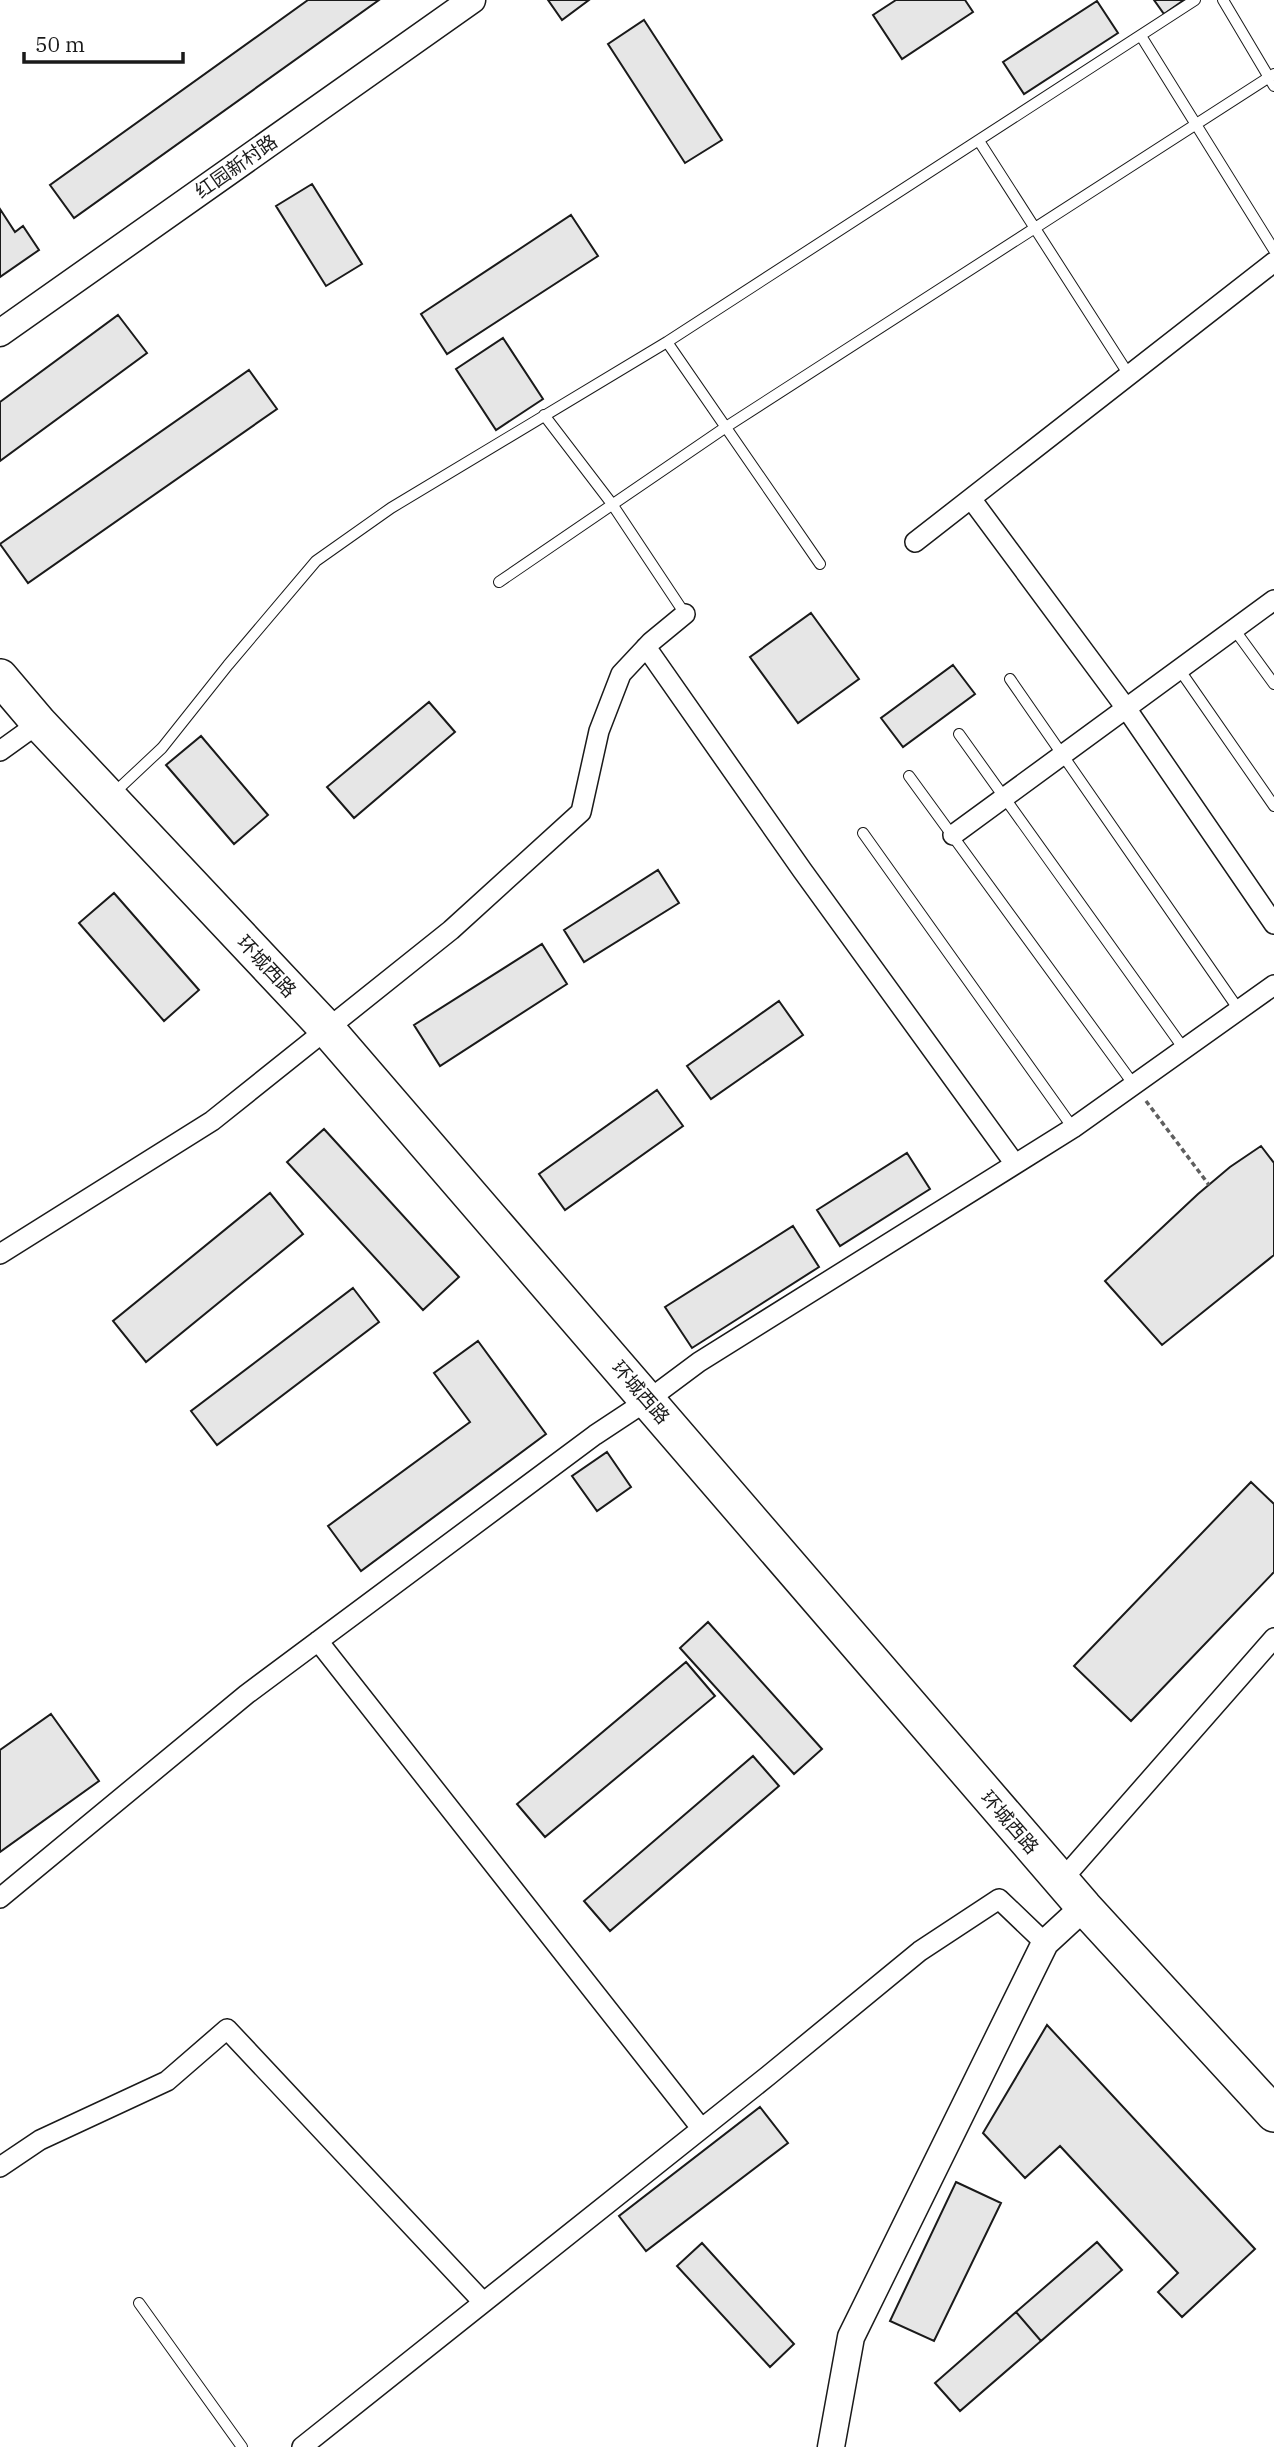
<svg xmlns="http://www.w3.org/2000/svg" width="1274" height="2447" viewBox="0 0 1274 2447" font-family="'IBM Plex Serif','Noto Sans SC',serif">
  <rect width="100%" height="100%" fill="#fff"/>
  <path fill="#e6e6e6" stroke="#1a1a1a" stroke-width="2" d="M308 0H379L74 218 50 185Z
    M548 0H589L562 20Z
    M896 0H965L973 12 902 59 873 15Z
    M1154 0H1184L1164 14Z
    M1097 1 1118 33 1024 94 1003 62Z
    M644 20 722 140 685 163 608 44Z
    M312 184 362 264 326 286 276 206Z
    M0 209 15 232 23 226 39 250 0 277Z
    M571 215 598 256 447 354 421 314Z
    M118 315 147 353 0 461V402Z
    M503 338 543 399 496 430 456 369Z
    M249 370 277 409 28 583 0 544Z
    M811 613 859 679 798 723 750 657Z
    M953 665 975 694 903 747 881 718Z
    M429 702 455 732 354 818 327 787Z
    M201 736 268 815 234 844 166 765Z
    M658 870 679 903 584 962 564 930Z
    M114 893 199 990 164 1021 79 923Z
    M542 944 567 984 440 1066 414 1025Z
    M779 1001 803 1035 711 1099 687 1066Z
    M657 1090 683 1126 565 1210 539 1174Z
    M324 1129 459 1277 423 1310 287 1162Z
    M1261 1146 1274 1163V1255L1162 1345 1105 1281 1198 1194 1230 1167Z
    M907 1153 930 1189 840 1246 817 1210Z
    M270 1193 303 1234 146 1362 113 1321Z
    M793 1226 819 1267 692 1348 665 1307Z
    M353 1288 379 1322 217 1445 191 1411Z
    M478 1341 546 1434 361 1571 328 1526 470 1422 434 1373Z
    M607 1452 631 1487 597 1511 572 1476Z
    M1251 1482 1274 1504V1572L1131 1721 1074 1666Z
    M708 1622 822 1749 794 1774 680 1648Z
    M686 1662 715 1696 545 1837 517 1804Z
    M51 1714 99 1781 0 1852V1750Z
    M753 1756 779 1786 610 1931 584 1901Z
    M1047 2025 1255 2249 1182 2317 1158 2292 1178 2273 1060 2146 1025 2178 983 2133Z
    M760 2107 788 2143 646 2251 619 2216Z
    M956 2182 1001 2203 934 2341 890 2321Z
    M1097 2242 1122 2270 1041 2341 1016 2312Z
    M702 2243 794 2344 770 2367 677 2266Z
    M1016 2312 1041 2341 960 2411 935 2383Z"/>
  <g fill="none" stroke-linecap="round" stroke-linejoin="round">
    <defs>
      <path id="lane" d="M1223 0 1274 86
        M1141 36 1274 250
        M979 141 1129 375
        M667 342 820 564
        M544 415 612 504 685 614
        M499 582 726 427 1274 74
        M1234 629 1274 684
        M1179 669 1274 806
        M1010 679 1239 1010
        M959 734 1184 1049
        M909 776 1134 1085
        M114 793 162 748 228 665 316 561 391 508 667 342 1195 0
        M863 833 1073 1128
        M139 2303 242 2447"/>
      <path id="street" d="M972 500 1126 708 1274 924
        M915 542 1274 262
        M646 647 802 870 1015 1164
        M0 751 39 723
        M953 835 1274 600
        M0 1254 212 1121 451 930 581 812 599 731 621 674 651 642 685 614
        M318 1641 701 2128
        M1061 1881 1274 1638
        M0 1898 247 1694 595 1435 648 1400 699 1362 1073 1128 1274 985
        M0 2167 40 2140 167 2081 227 2029 483 2302
        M302 2447 769 2075 920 1951 999 1899 1045 1943"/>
      <path id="secondary" d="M0 333 472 0
        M831 2447 851 2337 1045 1943 1084 1907"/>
      <path id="highway" d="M0 677 39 723 327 1029 1084 1907 1274 2114"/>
    </defs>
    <use href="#lane" stroke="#1a1a1a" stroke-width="12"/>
    <use href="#street" stroke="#1a1a1a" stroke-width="22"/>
    <use href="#secondary" stroke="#1a1a1a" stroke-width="29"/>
    <use href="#highway" stroke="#1a1a1a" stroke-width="38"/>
    <path stroke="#5f5f5f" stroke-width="3.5" stroke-dasharray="5 3.5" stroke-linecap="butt" d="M1146 1101 1209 1185"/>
    <use href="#lane" stroke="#fff" stroke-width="10"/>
    <use href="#street" stroke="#fff" stroke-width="19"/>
    <use href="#secondary" stroke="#fff" stroke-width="26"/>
    <use href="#highway" stroke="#fff" stroke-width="35"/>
  </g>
  <g text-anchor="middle" stroke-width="5" stroke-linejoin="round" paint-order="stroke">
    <g font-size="19" fill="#1a1a1a" stroke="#fff">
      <text transform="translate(236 166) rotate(-35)" y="7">红园新村路</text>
      <text transform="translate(267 966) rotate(47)" y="7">环城西路</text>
      <text transform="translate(641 1392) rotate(49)" y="7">环城西路</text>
      <text transform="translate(1010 1822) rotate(49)" y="7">环城西路</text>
    </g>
  </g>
  <path d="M24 52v10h159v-10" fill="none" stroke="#1a1a1a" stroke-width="3.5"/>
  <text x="35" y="52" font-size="21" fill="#1a1a1a" stroke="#ffffff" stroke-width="5" paint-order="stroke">50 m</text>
</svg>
